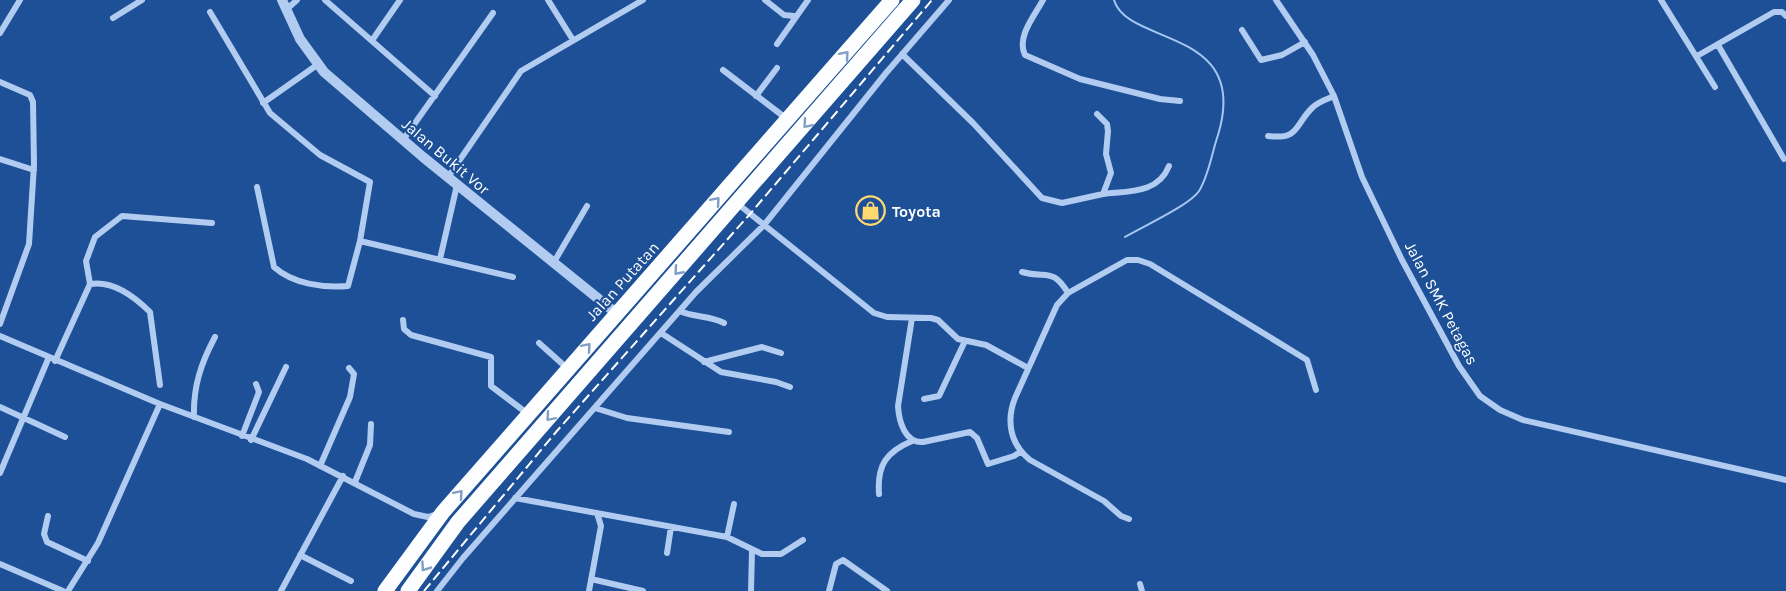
<svg xmlns="http://www.w3.org/2000/svg" width="1786" height="591" viewBox="0 0 1786 591" font-family="Karla,sans-serif">
  <rect width="100%" height="100%" fill="#1d5097"/>
  <g fill="none" stroke-linecap="round" stroke-linejoin="round">
    <path stroke="#a5c7f1" stroke-width="2" d="M1114 0C1127 46 1251 27 1218 135 1212 152 1209 175 1199 191 1190 205 1142 227 1125 237"/>
    <path stroke="#b1ccf0" stroke-width="6" d="M325 0 435 96
      M548 0 573 40
      M765 0 784 15 794 16
      M1043 0C1035 15 1016 37 1025 55L1080 79 1160 99 1180 101
      M1276 0 1313 55 1334 96 1362 177 1402 260 1459 366 1480 396 1500 410 1523 420 1786 480
      M1661 0 1715 87
      M287 9 297 0
      M210 12 270 113 320 155 370 182 360 241
      M113 18 142 0
      M1242 30 1261 60 1282 55 1305 42
      M0 33 20 0
      M373 39 400 0
      M777 44 808 0
      M1718 45 1784 159
      M902 54 973 123 1042 198 1062 203 1103 194 1111 173 1106 154 1108 131 1107 124 1097 114
      M1697 56 1774 12H1782L1786 16
      M723 70 787 119
      M0 82 30 95 33 102 34 165 29 244 0 324
      M756 96 777 68
      M263 103 317 65
      M1268 136C1300 140 1294 125 1313 107 1318 102 1327 99 1334 96
      M403 140 493 13
      M0 159 34 170
      M448 177 521 71 643 0
      M257 187 274 267C293 284 323 288 348 286L360 241 513 277
      M1103 194C1128 191 1158 194 1169 166
      M738 204 874 313 887 317 931 318 938 320 958 339 986 345 1028 368
      M440 259 457 185
      M554 262 587 206
      M1022 272C1047 279 1052 267 1068 293
      M90 284C113 280 134 296 150 312L160 385
      M680 311C695 318 709 315 724 323
      M912 318 898 406C899 422 905 443 923 442L970 432 977 438 988 464 1014 456 1020 452
      M403 320 404 329 411 335 491 357V386L528 414
      M661 333 721 372 776 382 790 387
      M0 336 160 404 307 459 414 514 428 517 437 514
      M539 343 568 369
      M55 361 90 284 86 261 95 237 122 216 212 223
      M704 362 762 347 781 353
      M924 399 939 396 965 341
      M0 407 65 437
      M595 408 627 418 729 432
      M194 417C193 387 201 363 215 337
      M242 436 259 392 256 384
      M251 440 286 367
      M320 466 350 397 354 374 349 368
      M0 473 49 357
      M355 482 370 445 371 424
      M879 494C877 465 886 452 912 441
      M515 498 727 537 762 554H781L803 540
      M48 516 44 534 47 542 88 561
      M1129 519 1121 516 1104 501 1030 460C1010 444 1006 421 1015 398L1057 305 1068 293 1127 260H1138L1150 264 1307 360 1316 390
      M727 537 734 504
      M667 553 671 527
      M300 555 351 581
      M0 564 63 591
      M591 579 643 591
      M1140 584 1142 591
      M68 591 98 543 160 404
      M281 591 343 476
      M437 591 463 558 696 292 764 225 886 73 949 0
      M589 591 601 526 597 513
      M751 591 752 551
      M829 591 836 564 843 560 887 591"/>
    <path stroke="#b1ccf0" stroke-width="10" d="M282 0 300 39 324 72 423 157 616 313"/>
    <path stroke="#fcfeff" stroke-width="15" d="M385 591 443 512 892 0
      M408 591 458 522 913 0"/>
    <path stroke="#fff" stroke-width="2" stroke-dasharray="10 4.5" stroke-linecap="butt" d="M424 591 556 432 750 214 932 0"/>
  </g>
  <defs><path id="oneway-chevron" d="M-2-3.5L2.5 0L-2 3.5" fill="none" stroke-width="1.6" stroke-linecap="round" stroke-linejoin="round" transform="scale(1.5)"/></defs>
  <g stroke="#819ec6">
    <use href="#oneway-chevron" transform="translate(845 55) rotate(-49)"/>
    <use href="#oneway-chevron" transform="translate(807 124) rotate(131)"/>
    <use href="#oneway-chevron" transform="translate(716 201) rotate(-49)"/>
    <use href="#oneway-chevron" transform="translate(678 271) rotate(132)"/>
    <use href="#oneway-chevron" transform="translate(587 347) rotate(-49)"/>
    <use href="#oneway-chevron" transform="translate(550 417) rotate(131)"/>
    <use href="#oneway-chevron" transform="translate(459 494) rotate(-49)"/>
    <use href="#oneway-chevron" transform="translate(425 567) rotate(125)"/>
  </g>
  <defs>
    <symbol id="shop-ring" viewBox="-11 -11 22 22"><circle r="9.5" fill="#1d5097" stroke="#ffd970" stroke-width="1.5"/><path d="M-5-2.5h2.3a2.7 3.5 0 0 1 5.4 0H5L5.5 6h-11ZM-1.5-2.5h3a1.5 2.3 0 0 0-3 0Z" fill="#ffd970"/></symbol>
  </defs>
  <g fill-rule="evenodd">
    <use href="#shop-ring" x="854" y="194" width="33" height="33"/>
  </g>
  <g text-anchor="middle" stroke-width="4.5" stroke-linejoin="round" paint-order="stroke">
    <g font-size="16" fill="#fff" stroke="#1d5097">
      <text transform="translate(446 156) rotate(40)" y="6">Jalan Bukit Vor</text>
      <text transform="translate(622 281) rotate(-48)" y="6">Jalan Putatan</text>
      <text transform="translate(1442 303) rotate(62)" y="6">Jalan SMK Petagas</text>
    </g>
    <g font-size="16" font-weight="bold" fill="#fff" stroke="#1d5097" text-anchor="start">
      <text x="892" y="217">Toyota</text>
    </g>
  </g>
</svg>
